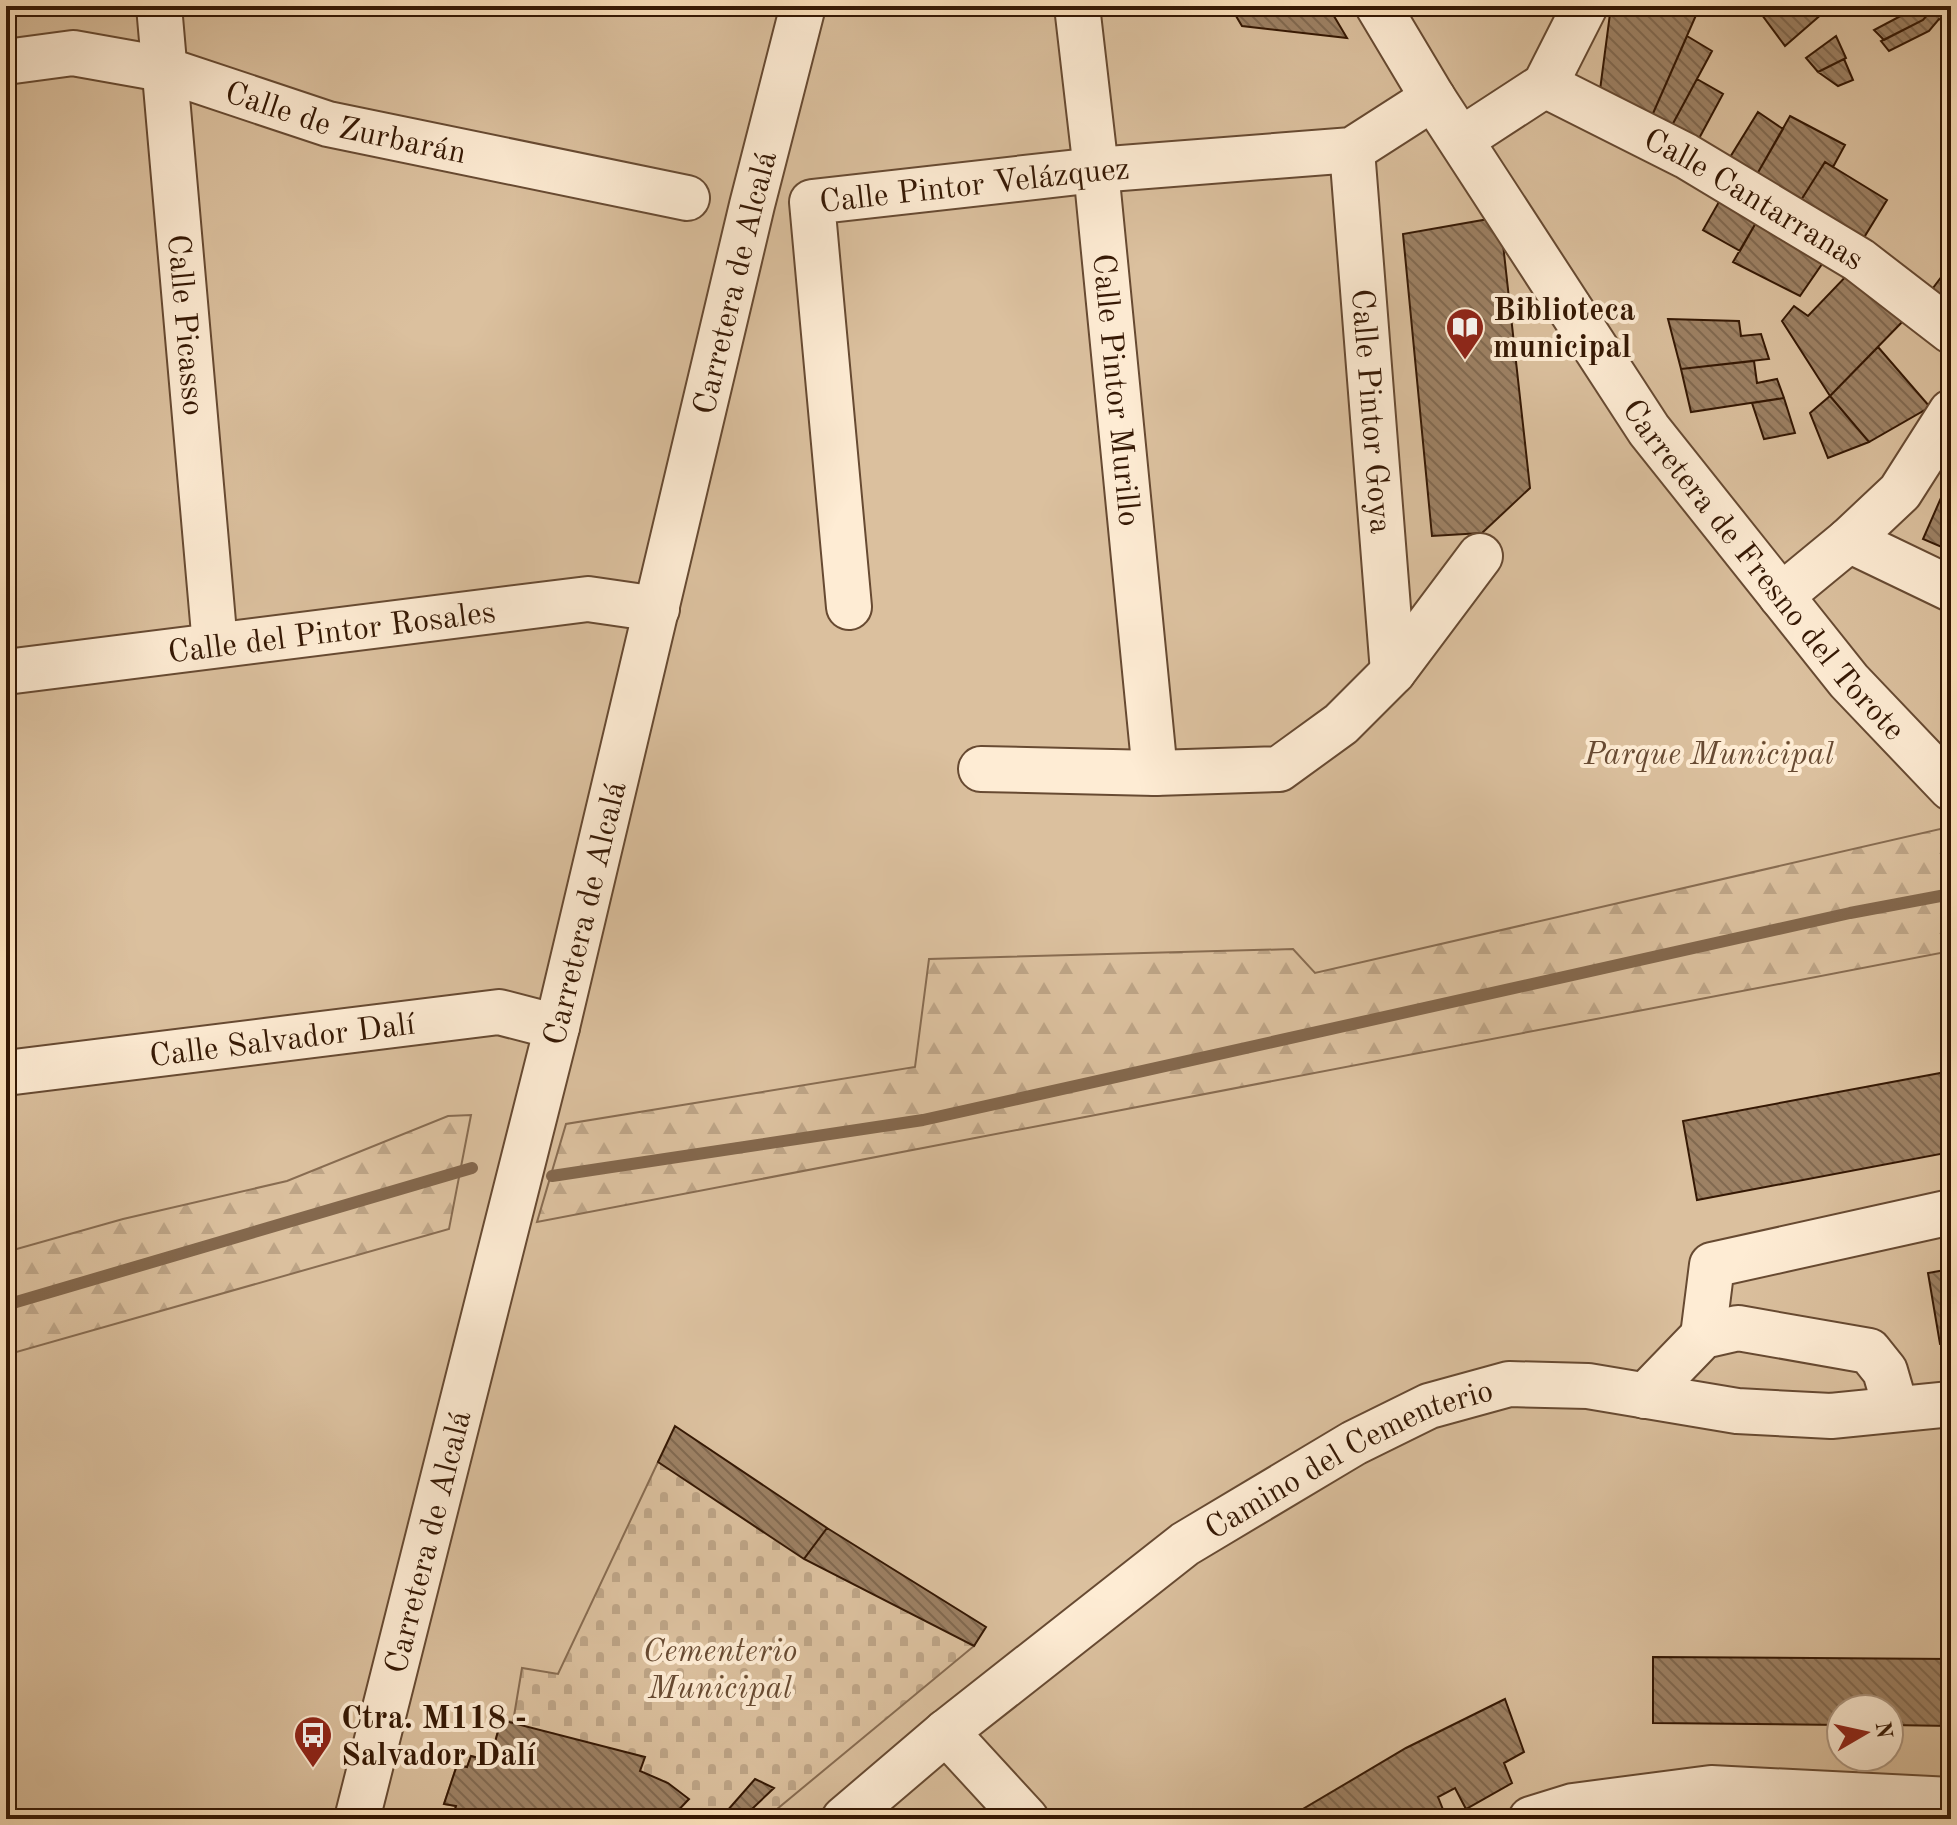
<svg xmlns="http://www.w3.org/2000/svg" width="1957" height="1825" viewBox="0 0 1957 1825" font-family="'Old Standard TT',serif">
  <defs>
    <pattern id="forest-firs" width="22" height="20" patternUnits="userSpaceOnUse" patternTransform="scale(2)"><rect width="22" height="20" fill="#dbc09e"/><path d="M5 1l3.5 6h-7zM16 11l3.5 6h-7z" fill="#bda486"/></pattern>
    <pattern id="cemetery-stones" width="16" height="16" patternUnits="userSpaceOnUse" patternTransform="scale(2)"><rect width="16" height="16" fill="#dbc09e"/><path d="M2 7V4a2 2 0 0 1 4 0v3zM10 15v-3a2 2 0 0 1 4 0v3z" fill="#bda486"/></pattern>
    <pattern id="building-back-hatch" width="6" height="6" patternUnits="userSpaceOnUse" patternTransform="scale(2)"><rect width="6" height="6" fill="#9d8164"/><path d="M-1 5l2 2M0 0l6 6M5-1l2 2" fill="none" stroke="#816950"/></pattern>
  </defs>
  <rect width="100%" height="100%" fill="#fde2bd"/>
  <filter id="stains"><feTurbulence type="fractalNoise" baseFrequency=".0025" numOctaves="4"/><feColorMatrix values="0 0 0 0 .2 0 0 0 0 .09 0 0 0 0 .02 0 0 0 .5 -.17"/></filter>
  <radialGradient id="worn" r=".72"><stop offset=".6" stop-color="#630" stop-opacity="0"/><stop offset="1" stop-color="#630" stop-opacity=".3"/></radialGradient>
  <path fill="#dbc09e" stroke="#886c51" stroke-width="2" fill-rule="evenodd" d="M6 6H1951V1819H6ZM1841 1709H1889V1757H1841Z"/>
  <path fill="url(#forest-firs)" stroke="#886c51" stroke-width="2" d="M1940 829 1951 840V951L537 1222 566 1124 915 1067 929 959 1293 949 1315 973Z
    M471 1115 449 1229 6 1355V1252L123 1219 287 1181 448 1116Z"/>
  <path fill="url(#cemetery-stones)" stroke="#886c51" stroke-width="2" d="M658 1462 974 1646 765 1819H452L456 1806 444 1804 457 1765 467 1767 471 1756 490 1761 501 1720 513 1722 522 1668 558 1674Z"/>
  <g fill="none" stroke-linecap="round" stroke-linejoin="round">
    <path stroke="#84684d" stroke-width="12" d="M552 1176 923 1120 1850 913 1951 894
      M6 1305 472 1168"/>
  </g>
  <path fill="url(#building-back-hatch)" stroke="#351804" stroke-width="2" d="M1230 6H1328L1347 38 1242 26Z
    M1611 6H1683L1697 13 1651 118 1600 90Z
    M1765 6H1831L1785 46 1759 11Z
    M1907 6H1935L1923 20 1884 40 1874 30 1912 10Z
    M1935 6H1951L1946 23 1939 19 1929 31 1889 51 1881 41 1923 20Z
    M1951 13V42L1943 36Z
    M1687 36 1712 51 1670 129 1651 118Z
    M1836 36 1846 58 1818 72 1806 58Z
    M1844 59 1853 80 1838 86 1818 72Z
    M1697 79 1723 94 1696 144 1670 129Z
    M1758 112 1783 129 1752 183 1724 167Z
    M1790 116 1845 145 1833 167 1825 162 1798 205 1752 183Z
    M1825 162 1887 200 1860 244 1798 205Z
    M1724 193 1761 214 1740 251 1703 230Z
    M1761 214 1829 254 1800 296 1733 262Z
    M1500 217 1530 488 1482 533 1432 536 1403 234Z
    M1951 264V308L1930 292Z
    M1850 272 1907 317 1830 396 1782 321 1794 306 1808 316Z
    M1668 319 1739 321 1741 336 1761 334 1769 359 1681 369Z
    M1878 347 1930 407 1869 442 1830 396Z
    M1754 361 1757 383 1777 379 1784 398 1691 412 1681 369Z
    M1830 396 1869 442 1828 458 1810 413Z
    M1784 398 1795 433 1764 439 1752 403Z
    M1951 475V551L1923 539Z
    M1951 1071V1152L1697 1200 1683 1121Z
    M1951 1269V1343L1940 1344 1928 1273Z
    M675 1426 827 1528 804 1559 658 1462Z
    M827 1528 986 1627 974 1646 804 1559Z
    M1653 1657 1951 1659V1726L1889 1725V1709H1841V1725L1653 1723Z
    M1505 1699 1524 1752 1504 1763 1512 1783 1466 1809 1455 1788 1438 1797 1444 1812 1433 1819H1419L1413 1810 1398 1819H1286L1406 1748Z
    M501 1720 645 1757 640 1771 668 1783 689 1799 670 1819H452L456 1806 444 1804 457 1765 467 1767 471 1756 490 1761Z
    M755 1779 774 1788 753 1808 768 1817 720 1819Z"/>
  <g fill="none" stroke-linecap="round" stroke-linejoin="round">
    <defs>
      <g id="minor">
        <path id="s1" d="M159 6 215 645"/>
        <path id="s2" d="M1077 6 1096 170 1155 773"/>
        <path id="s3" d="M1378 6 1433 98 1649 430 1849 681 1951 788"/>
        <path id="s4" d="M6 62 73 53 163 69 328 124 687 198"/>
        <path id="s5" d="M1545 85 1686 156 1859 260 1951 331"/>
        <path d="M1462 139 1545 85 1585 6"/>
        <path id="s6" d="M1352 150 1393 672"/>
        <path d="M1849 540 1951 589"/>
        <path d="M1781 596 1849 540 1900 492 1951 412"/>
        <path id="s7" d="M849 607 812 202 1096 170 1352 150 1433 98"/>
        <path id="s8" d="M6 672 588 599 657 609"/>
        <path d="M981 769 1155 773 1279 769 1341 724 1393 672 1480 556"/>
        <path id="s9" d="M6 1073 499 1012 557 1027"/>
        <path d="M1703 1336 1712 1265 1951 1212"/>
        <path d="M1645 1396 1703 1336 1738 1328 1869 1351 1885 1371 1896 1409"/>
        <path d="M946 1732 1026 1819"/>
        <path id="s10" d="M357 1819 557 1027 752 205 803 6"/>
        <path id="s11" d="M844 1819 946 1732 1185 1544 1354 1443 1429 1406 1509 1384 1588 1386 1737 1411 1831 1416 1951 1404"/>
        <path d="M1531 1819 1573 1806 1711 1788 1951 1800"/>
      </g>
    </defs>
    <use href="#minor" stroke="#674a32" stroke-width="48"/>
    <use href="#minor" stroke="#feecd4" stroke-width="44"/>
  </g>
  <defs>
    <symbol id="library-pin" viewBox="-11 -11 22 30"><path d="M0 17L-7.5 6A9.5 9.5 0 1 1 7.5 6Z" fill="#8f2418" stroke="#feecd4"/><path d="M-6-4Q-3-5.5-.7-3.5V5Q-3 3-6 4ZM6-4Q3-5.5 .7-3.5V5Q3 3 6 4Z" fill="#fff"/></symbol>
    <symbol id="bus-pin" viewBox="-11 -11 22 30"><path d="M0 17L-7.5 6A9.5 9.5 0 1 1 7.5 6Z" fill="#8f2418" stroke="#feecd4"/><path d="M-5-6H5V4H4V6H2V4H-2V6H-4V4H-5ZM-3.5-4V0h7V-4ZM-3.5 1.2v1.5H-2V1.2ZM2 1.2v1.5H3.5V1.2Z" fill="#fff"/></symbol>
  </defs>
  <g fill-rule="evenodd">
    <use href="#library-pin" x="1443" y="305" width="44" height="60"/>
    <use href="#bus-pin" x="291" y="1713" width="44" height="60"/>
  </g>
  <g text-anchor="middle" stroke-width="8" stroke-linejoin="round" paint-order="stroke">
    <g font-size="32" fill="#351804" stroke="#feecd4">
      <text dy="11" stroke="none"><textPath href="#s4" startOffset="350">Calle de Zurbarán</textPath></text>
      <text dy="11" stroke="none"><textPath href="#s7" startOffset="570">Calle Pintor Velázquez</textPath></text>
      <text dy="11" stroke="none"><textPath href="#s5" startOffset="238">Calle Cantarranas</textPath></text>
      <text dy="11" stroke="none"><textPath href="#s10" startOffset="1582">Carretera de Alcalá</textPath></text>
      <text dy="11" stroke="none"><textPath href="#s1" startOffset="320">Calle Picasso</textPath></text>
      <text dy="11" stroke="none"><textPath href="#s2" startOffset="386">Calle Pintor Murillo</textPath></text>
      <text dy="11" stroke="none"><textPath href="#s6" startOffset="262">Calle Pintor Goya</textPath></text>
      <text dy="11" stroke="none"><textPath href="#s3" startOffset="684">Carretera de Fresno del Torote</textPath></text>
      <text dy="11" stroke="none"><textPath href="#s8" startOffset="328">Calle del Pintor Rosales</textPath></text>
      <text dy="11" stroke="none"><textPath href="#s10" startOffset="934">Carretera de Alcalá</textPath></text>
      <text dy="11" stroke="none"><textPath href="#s9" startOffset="278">Calle Salvador Dalí</textPath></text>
      <text dy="11" stroke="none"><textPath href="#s11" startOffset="624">Camino del Cementerio</textPath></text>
      <text dy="11" stroke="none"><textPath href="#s10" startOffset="286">Carretera de Alcalá</textPath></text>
    </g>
    <g font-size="32" font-weight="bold" fill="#351804" stroke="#feecd4" text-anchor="start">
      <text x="1493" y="320">Biblioteca<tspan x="1493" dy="37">municipal</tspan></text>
      <text x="341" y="1728">Ctra. M118 -<tspan x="341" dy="37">Salvador Dalí</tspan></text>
    </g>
    <g font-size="32" font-style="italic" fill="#674a32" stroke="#feecd4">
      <text x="1709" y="764">Parque Municipal</text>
      <text x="720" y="1661">Cementerio<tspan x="720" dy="37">Municipal</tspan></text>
    </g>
  </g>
  <rect width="1957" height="1825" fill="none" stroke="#fde2bd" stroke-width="32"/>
  <rect x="8" y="8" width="1941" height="1809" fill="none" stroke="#351804" stroke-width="4"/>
  <rect x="16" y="16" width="1925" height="1793" fill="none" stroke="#351804" stroke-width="2"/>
  <g transform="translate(1865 1733) rotate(81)"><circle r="38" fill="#feecd4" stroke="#ae9781" stroke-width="2"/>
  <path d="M0-6L14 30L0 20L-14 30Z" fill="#8f2418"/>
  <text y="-12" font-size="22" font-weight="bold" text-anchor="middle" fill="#351804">N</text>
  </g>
  <rect width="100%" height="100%" filter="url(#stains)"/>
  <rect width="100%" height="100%" fill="url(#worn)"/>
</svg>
